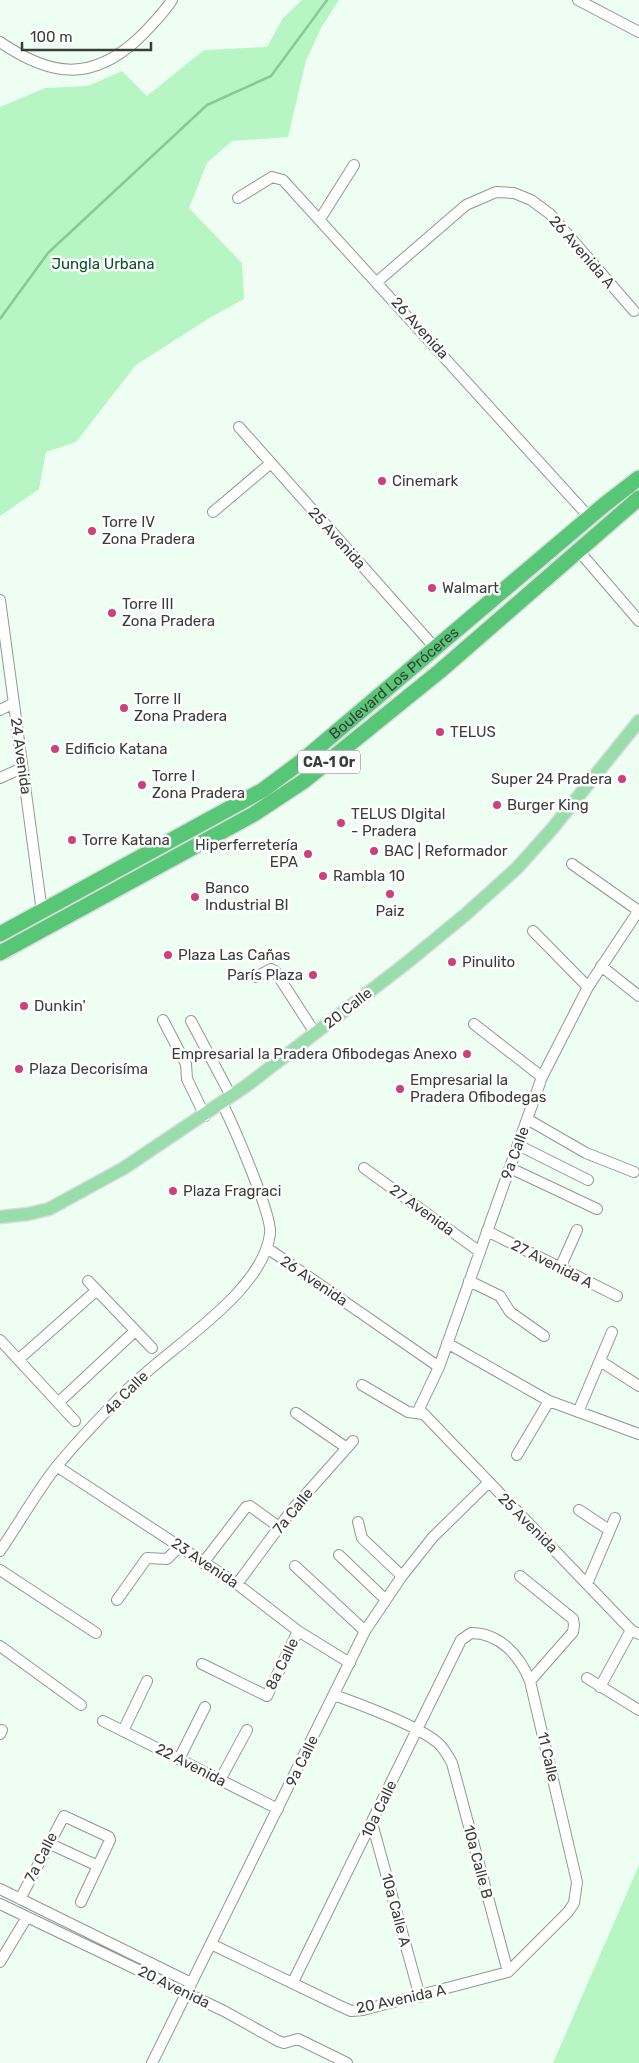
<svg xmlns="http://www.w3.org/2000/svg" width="639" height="2063" viewBox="0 0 639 2063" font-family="Rubik,sans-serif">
  <rect width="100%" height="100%" fill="#effef2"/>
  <path fill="#b7f5c4" d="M302 0H339L321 28 306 61 288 137 232 141 207 163 189 208 242 263 244 299 211 317 136 365 76 442 46 452 39 489 0 516V107L45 88 88 86 122 71 147 96 204 50 267 47 283 18Z
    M639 1865V2063H553Z"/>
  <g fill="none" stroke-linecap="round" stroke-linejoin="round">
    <path stroke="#89c897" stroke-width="2.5" d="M0 319 48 253 207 105 271 76 327 0"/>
    <defs>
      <path id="minor" d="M578 0 639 32
        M0 42C51 77 92 82 139 38 151 26 163 14 172 0
        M238 198 272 177 283 180 590 518
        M320 219 354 165
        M378 281 466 205 496 192 514 193 531 200 550 214 634 311
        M239 427 436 649
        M213 512 271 463
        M578 550 639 621
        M0 600 42 912
        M0 710 14 703
        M0 778 22 768
        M572 864 639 911
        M639 910 588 987 542 1077 439 1367 419 1409 631 1630 639 1634
        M533 931 588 987
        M601 966 639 996
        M256 977 271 969 275 971 315 1033
        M163 1020 186 1064 187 1079 205 1116
        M191 1021 231 1096
        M474 1024 542 1077
        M527 1119 586 1153 634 1172
        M518 1145 588 1180
        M364 1168 480 1252
        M510 1168 597 1209
        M487 1231 617 1296
        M267 1248 439 1367
        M560 1268 577 1230
        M88 1281 152 1348
        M469 1281 500 1296 510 1312 544 1336
        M0 1340 75 1421
        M447 1343 549 1401 639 1434
        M19 1359 97 1290
        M600 1361 639 1386
        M362 1385 408 1412 423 1414
        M59 1402 135 1331
        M578 1412 612 1332
        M296 1413 347 1448
        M517 1455 549 1401
        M58 1467 237 1584 298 1631 350 1663
        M579 1510 609 1530
        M358 1522 362 1538 402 1576
        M0 1551C17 1526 32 1500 50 1475 71 1447 97 1421 121 1396 162 1351 262 1296 270 1234 273 1216 232 1123 222 1103
        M339 1555 385 1599
        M203 1563 246 1507 250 1506 279 1527
        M295 1566 365 1631
        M0 1570 96 1633
        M520 1576 573 1619 574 1625 573 1632 530 1681
        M237 1584 291 1511 353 1441
        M587 1584 615 1518
        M117 1600 147 1558 167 1559 179 1547
        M0 1646 81 1705
        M202 1664 267 1696 298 1631
        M587 1678 639 1710
        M600 1687 631 1630
        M334 1695C362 1705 417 1725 438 1743 444 1748 448 1756 452 1763L508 1972
        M103 1721 278 1809
        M123 1731 147 1681
        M0 1734 2 1730
        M179 1759 205 1707
        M220 1780 247 1730
        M372 1823 420 1997
        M48 1843 98 1866
        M0 1889 191 1983
        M20 1899 64 1816 109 1837 110 1840 81 1902
        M0 1904 224 2011 278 2041 284 2043 298 2039 347 2063
        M211 1944 340 2006 351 2011 363 2010 508 1972 568 1912 574 1903 577 1882 530 1681C520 1656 500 1633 471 1633L461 1640 293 1982
        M0 1962 27 1917
        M152 2063 365 1631 402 1576 433 1537 488 1483"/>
      <path id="major" d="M0 1217 28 1214 49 1209 124 1168 246 1086 404 965 465 915 517 868 552 829 639 721"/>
      <g id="highway">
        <path id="s1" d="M0 934 263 790 302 761 604 505 639 478"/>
        <path d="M0 953 254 814 304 781 440 671 639 498"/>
      </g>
    </defs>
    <use href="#minor" stroke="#8d9b90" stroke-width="12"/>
    <use href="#major" stroke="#dbdcdc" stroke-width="15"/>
    <use href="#highway" stroke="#dbdcdc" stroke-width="18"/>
    <use href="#minor" stroke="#fff" stroke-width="10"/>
    <use href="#major" stroke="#9addad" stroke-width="12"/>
    <use href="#highway" stroke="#57c677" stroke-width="15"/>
  </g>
  <g fill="#cc4177" stroke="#fff" stroke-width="2">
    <circle cx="382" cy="481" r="5"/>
    <circle cx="92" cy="531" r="5"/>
    <circle cx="432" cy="588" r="5"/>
    <circle cx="112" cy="613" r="5"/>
    <circle cx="124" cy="708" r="5"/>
    <circle cx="440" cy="732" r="5"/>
    <circle cx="55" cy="749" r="5"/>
    <circle cx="622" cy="779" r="5"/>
    <circle cx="142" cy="785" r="5"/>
    <circle cx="497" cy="805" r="5"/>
    <circle cx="341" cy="823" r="5"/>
    <circle cx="72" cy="840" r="5"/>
    <circle cx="374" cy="851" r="5"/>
    <circle cx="308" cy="854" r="5"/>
    <circle cx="323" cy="876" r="5"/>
    <circle cx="390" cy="894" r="5"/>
    <circle cx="195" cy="897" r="5"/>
    <circle cx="168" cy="955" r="5"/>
    <circle cx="452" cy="962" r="5"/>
    <circle cx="313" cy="975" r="5"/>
    <circle cx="24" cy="1006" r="5"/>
    <circle cx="467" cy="1054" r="5"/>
    <circle cx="19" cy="1069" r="5"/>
    <circle cx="400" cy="1089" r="5"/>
    <circle cx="173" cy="1191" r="5"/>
  </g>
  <g text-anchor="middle" stroke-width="5" stroke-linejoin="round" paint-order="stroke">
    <rect fill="#fff" stroke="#747875" stroke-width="1" x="298" y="750.5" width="62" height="23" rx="4"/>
    <g font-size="14" font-weight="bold" fill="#393e3a">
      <text x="329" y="767">CA-1 Or</text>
    </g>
    <g font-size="15" fill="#393e3a" stroke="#fff">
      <text transform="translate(582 252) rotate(49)" y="5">26 Avenida A</text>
      <text transform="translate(420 328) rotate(48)" y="5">26 Avenida</text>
      <text transform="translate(337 538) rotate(48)" y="5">25 Avenida</text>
      <text dy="5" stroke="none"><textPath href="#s1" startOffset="469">Boulevard Los Próceres</textPath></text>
      <text transform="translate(21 756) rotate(82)" y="5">24 Avenida</text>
      <text transform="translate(348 1008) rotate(-38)" y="5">20 Calle</text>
      <text transform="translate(515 1153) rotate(-70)" y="5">9a Calle</text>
      <text transform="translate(422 1210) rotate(36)" y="5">27 Avenida</text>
      <text transform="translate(552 1264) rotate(27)" y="5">27 Avenida A</text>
      <text transform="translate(314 1281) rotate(34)" y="5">26 Avenida</text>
      <text transform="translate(126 1393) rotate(-45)" y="5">4a Calle</text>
      <text transform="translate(293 1511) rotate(-51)" y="5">7a Calle</text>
      <text transform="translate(528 1523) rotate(45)" y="5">25 Avenida</text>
      <text transform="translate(205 1563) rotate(34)" y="5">23 Avenida</text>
      <text transform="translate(282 1664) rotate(-64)" y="5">8a Calle</text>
      <text transform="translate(548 1757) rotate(77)" y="5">11 Calle</text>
      <text transform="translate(302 1761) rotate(-64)" y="5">9a Calle</text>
      <text transform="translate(191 1765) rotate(27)" y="5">22 Avenida</text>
      <text transform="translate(379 1809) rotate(-64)" y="5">10a Calle</text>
      <text transform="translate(41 1857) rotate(-63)" y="5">7a Calle</text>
      <text transform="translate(478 1862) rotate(75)" y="5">10a Calle B</text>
      <text transform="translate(396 1910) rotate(75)" y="5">10a Calle A</text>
      <text transform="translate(174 1987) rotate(26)" y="5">20 Avenida</text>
      <text transform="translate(401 1999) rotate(-12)" y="5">20 Avenida A</text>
    </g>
    <g font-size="15" fill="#085326" stroke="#fff">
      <text x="103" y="269">Jungla Urbana</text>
    </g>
    <g font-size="15" fill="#393e3a" stroke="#fff" text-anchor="start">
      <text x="392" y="486">Cinemark</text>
      <text x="102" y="527">Torre IV<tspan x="102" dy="17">Zona Pradera</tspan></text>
      <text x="442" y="593">Walmart</text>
      <text x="122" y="609">Torre III<tspan x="122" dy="17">Zona Pradera</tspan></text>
      <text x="134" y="704">Torre II<tspan x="134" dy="17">Zona Pradera</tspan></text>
      <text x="450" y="737">TELUS</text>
      <text x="65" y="754">Edificio Katana</text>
      <text x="152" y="781">Torre I<tspan x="152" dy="17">Zona Pradera</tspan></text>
      <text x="612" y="784" text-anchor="end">Super 24 Pradera</text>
      <text x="507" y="810">Burger King</text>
      <text x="351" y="819">TELUS DIgital<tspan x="351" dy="17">- Pradera</tspan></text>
      <text x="82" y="845">Torre Katana</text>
      <text x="298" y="850" text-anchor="end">Hiperferretería<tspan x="298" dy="17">EPA</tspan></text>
      <text x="384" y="856">BAC | Reformador</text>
      <text x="333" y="881">Rambla 10</text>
      <text x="205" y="893">Banco<tspan x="205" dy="17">Industrial BI</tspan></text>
      <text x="390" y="916" text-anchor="middle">Paiz</text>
      <text x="178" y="960">Plaza Las Cañas</text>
      <text x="462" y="967">Pinulito</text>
      <text x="303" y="980" text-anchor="end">París Plaza</text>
      <text x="34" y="1011">Dunkin'</text>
      <text x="457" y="1059" text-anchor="end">Empresarial la Pradera Ofibodegas Anexo</text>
      <text x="29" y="1074">Plaza Decorisíma</text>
      <text x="410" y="1085">Empresarial la<tspan x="410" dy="17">Pradera Ofibodegas</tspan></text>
      <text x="183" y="1196">Plaza Fragraci</text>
    </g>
  </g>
  <path d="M22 42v8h129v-8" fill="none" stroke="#393e3a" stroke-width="2.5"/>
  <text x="30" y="42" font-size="15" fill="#393e3a" stroke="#ffffff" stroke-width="4" paint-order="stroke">100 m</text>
</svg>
